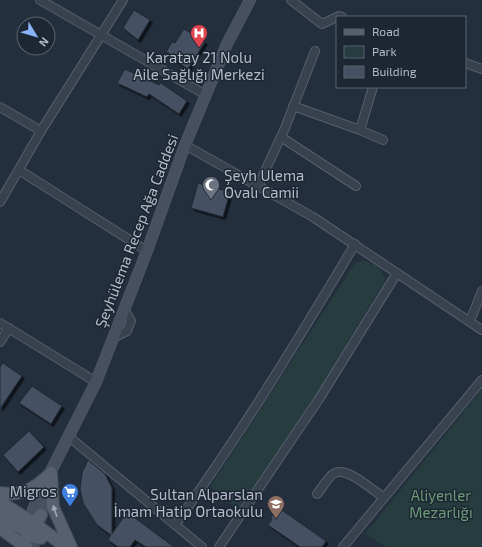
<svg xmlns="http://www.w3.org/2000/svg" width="482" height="547" viewBox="0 0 482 547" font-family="'Exo 2',sans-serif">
  <defs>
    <filter id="shadow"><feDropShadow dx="2.5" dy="2.5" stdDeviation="0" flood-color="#0009"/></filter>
  </defs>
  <rect width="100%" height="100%" fill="#242f3e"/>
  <path fill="#263c3f" d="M363 260 378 266 386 279 319 390 283 447 238 509 210 487 355 263Z
    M482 389V547H386L365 534Z"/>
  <path fill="#455162" stroke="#1f2835" filter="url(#shadow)" d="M134 10 150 20 138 40 123 28Z
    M184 29 205 42 188 69 167 56 169 53 166 52 172 42 175 43Z
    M125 69 159 85 161 83 187 101 179 114 149 94 147 97 117 83Z
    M198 183 230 192 223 217 191 208Z
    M3 363 22 376 0 409V367Z
    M32 386 62 406 51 424 19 403Z
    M29 431 44 447 18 472 3 455Z
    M88 460 105 474 112 488V534L127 512 174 547H146L135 540 130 547H118L108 540 111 535 97 525 83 503 80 489 82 473Z
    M279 508 326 541 322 547H300L268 525 272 519 270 518Z"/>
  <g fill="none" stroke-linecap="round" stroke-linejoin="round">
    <defs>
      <path id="street" d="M40 0 206 95
        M291 0 322 24 339 16 342 17
        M465 63 482 69
        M293 106 360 130 383 140
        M0 107 41 131
        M360 130 373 87
        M281 137 356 186
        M185 145 313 217 482 330
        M19 170 147 251
        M258 186 285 128 315 51
        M0 202 41 131 123 0
        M470 321 482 291
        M0 323 96 382
        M113 338 127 331 131 321 124 309
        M0 342 9 328
        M68 436 202 547
        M317 494C322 488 327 479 333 474 346 465 372 490 383 497
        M175 525C240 435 298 340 355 244
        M219 547 319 399 397 273
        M343 547 482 380"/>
      <path id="secondary" d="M26 527 40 493 96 382 147 251 185 145 227 44 250 0
        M33 547 47 489"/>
      <path id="primary" d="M51 473 53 507 71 547
        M0 493C23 496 35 489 51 473
        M0 502 35 524 66 547
        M0 515 25 530 31 529 41 515
        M0 528 26 547
        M20 543 30 536 41 538"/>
    </defs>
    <use href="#street" stroke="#565f6c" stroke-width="10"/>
    <use href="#secondary" stroke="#565f6c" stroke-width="12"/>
    <use href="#primary" stroke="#414a57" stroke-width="14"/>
    <use href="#street" stroke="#38414e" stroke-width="8"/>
    <use href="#secondary" stroke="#465061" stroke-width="11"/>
    <use href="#primary" stroke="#56606e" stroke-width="12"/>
  </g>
  <defs><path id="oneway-solid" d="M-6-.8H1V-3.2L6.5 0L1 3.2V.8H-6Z"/></defs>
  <use fill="#a1aab7" href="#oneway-solid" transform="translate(55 511) rotate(-109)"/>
  <defs>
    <symbol id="hospital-pin" viewBox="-11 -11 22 30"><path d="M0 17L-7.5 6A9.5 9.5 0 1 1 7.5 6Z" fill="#e0444e" stroke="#1d2633"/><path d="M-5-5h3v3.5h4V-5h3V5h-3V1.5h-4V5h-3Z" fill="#fff"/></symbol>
    <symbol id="mosque-pin" viewBox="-11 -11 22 30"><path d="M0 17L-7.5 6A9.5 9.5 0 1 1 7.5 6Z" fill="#6b7280" stroke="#1d2633"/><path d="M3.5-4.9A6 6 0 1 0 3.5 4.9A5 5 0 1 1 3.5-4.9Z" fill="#fff"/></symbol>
    <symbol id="supermarket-pin" viewBox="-11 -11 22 30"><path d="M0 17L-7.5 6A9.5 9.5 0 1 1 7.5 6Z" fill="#3f7fe0" stroke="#1d2633"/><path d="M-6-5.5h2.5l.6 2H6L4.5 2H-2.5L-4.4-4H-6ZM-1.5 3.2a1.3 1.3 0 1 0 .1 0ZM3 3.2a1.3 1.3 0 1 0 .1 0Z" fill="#fff"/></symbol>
    <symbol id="school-pin" viewBox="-11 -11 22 30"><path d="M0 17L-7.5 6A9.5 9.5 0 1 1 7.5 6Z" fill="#8d6e63" stroke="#1d2633"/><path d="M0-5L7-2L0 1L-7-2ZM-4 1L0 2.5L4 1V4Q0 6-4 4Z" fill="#fff"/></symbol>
  </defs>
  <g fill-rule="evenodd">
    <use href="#hospital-pin" x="189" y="23" width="20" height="27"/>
    <use href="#mosque-pin" x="201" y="175" width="20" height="27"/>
    <use href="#supermarket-pin" x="60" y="482" width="20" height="27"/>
    <use href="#school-pin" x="266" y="494" width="20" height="27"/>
  </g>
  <g text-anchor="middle" stroke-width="3" stroke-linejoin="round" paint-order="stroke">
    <g font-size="15" fill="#b4bcc9" stroke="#1d2633" text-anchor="end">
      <text x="199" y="63" text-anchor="middle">Karatay 21 Nolu<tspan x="199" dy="17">Aile Sağlığı Merkezi</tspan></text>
      <text x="224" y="181" text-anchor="start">Şeyh Ulema<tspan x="224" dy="17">Ovalı Camii</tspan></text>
      <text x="57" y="497">Migros</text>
      <text x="263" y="500">Sultan Alparslan<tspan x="263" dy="17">İmam Hatip Ortaokulu</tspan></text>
    </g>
    <g font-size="15" fill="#b4bcc9" stroke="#1d2633">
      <text transform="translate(137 231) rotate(-69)" y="5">Şeyhülema Recep Ağa Caddesi</text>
    </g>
    <g font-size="15" fill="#6b9a76" stroke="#1d2633">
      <text x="441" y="501">Aliyenler<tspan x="441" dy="17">Mezarlığı</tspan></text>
    </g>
  </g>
  <rect x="336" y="16" width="130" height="72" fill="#1d2633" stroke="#59626f"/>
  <rect x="344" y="29" width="20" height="6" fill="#56606e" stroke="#59626f"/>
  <text x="372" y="36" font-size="12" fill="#b4bcc9">Road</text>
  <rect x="344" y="46" width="20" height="12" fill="#263c3f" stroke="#59626f"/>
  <text x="372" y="56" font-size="12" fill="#b4bcc9">Park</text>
  <rect x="344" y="66" width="20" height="12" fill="#455162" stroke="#59626f"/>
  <text x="372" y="76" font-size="12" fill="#b4bcc9">Building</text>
  <g transform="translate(36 36) rotate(128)"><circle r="19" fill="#1d2633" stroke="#59626f"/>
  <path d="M0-3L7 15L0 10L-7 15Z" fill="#8ab4f8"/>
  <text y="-6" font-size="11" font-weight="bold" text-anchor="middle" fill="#b4bcc9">N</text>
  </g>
</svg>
